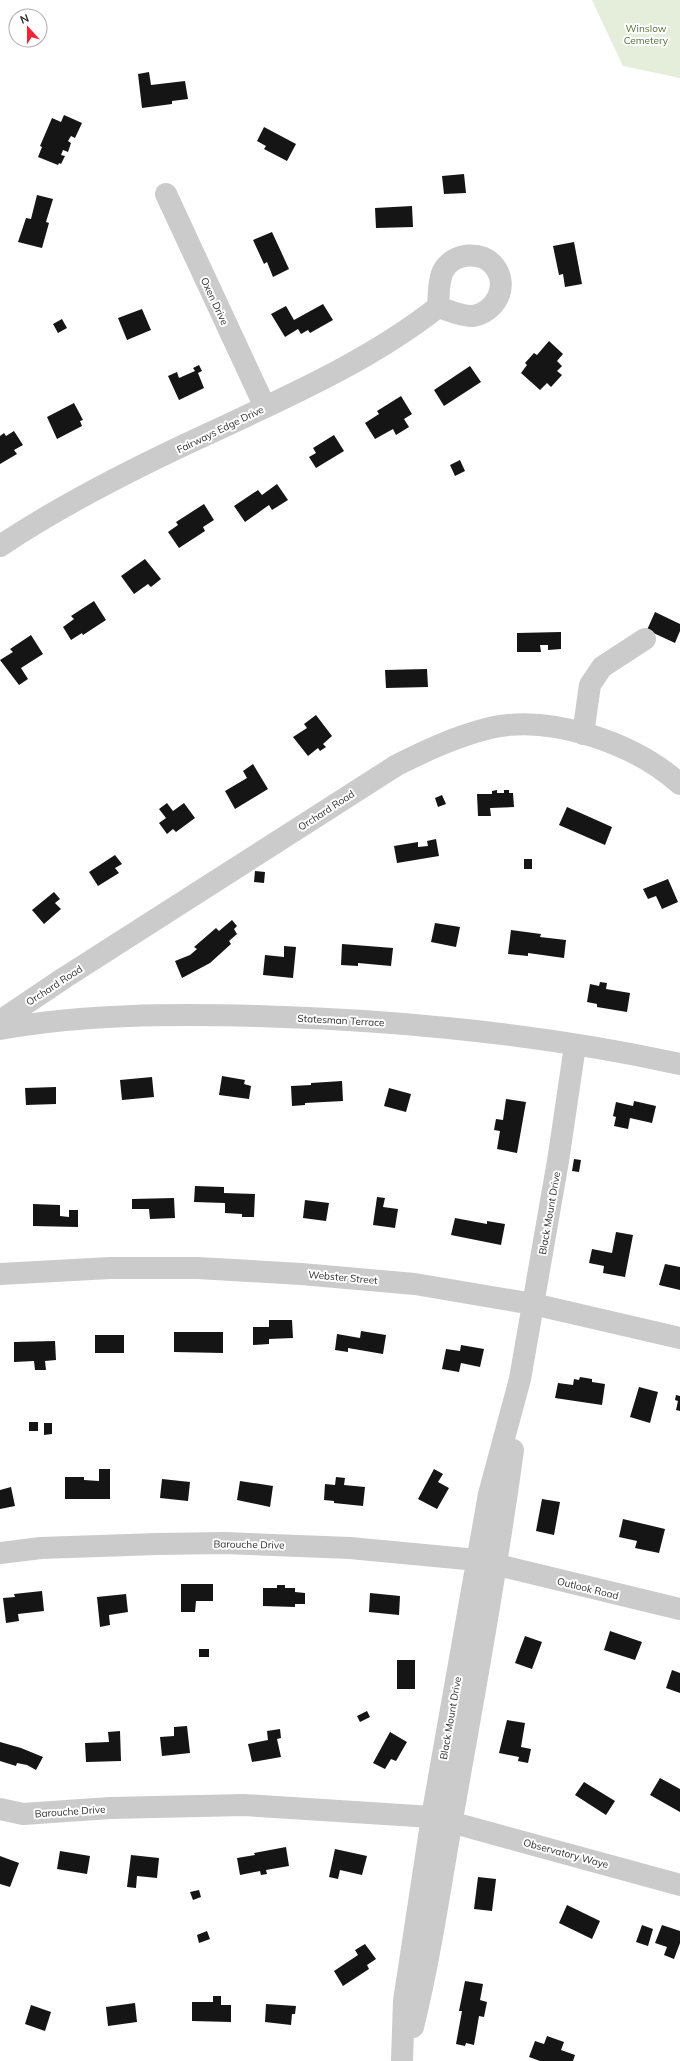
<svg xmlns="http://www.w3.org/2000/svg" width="680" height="2061" viewBox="0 0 680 2061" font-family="Mulish,sans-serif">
  <rect width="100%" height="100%" fill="#fff"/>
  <path fill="#e5eddb" d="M592 0H680V78L623 66Z"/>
  <path fill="#151515" d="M149 72 151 85 185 81 188 99 172 101V104L142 108 138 74Z
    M64 115 82 123 75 138 71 136 68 141 71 143 68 152 63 150 61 155 65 156 61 164 59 163 58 165 38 157 42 147 40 146 52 118 61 122Z
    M264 127 296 144 287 161 264 149 266 146 257 141Z
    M464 174 466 193 444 194 442 176Z
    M37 195 53 199 46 222 49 223 42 248 18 242 26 218 31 219Z
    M412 206 413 227 376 228 375 208Z
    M272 232 289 269 273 277 267 262 264 264 253 240Z
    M574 242 582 284 565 287 563 274 559 275 553 246Z
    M323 304 333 320 310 333 308 330 301 334 298 329 285 337 271 314 286 306 294 320Z
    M142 309 151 330 127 340 118 318Z
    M62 319 67 328 58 333 53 324Z
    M549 341 563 354 557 361 562 366 557 371 562 375 551 387 547 383 540 390 521 373 527 365 525 363 534 353 537 355Z
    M199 365 202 371 198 373 204 388 179 400 168 376 177 372 179 378 195 371 193 368Z
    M470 366 481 382 444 406 434 390Z
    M401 396 412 414 404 419 409 427 396 435 393 429 375 439 365 423 379 414 377 411Z
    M74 403 83 420 80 421 82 426 57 439 47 417Z
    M14 431 23 445 14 450 17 454 0 464V436L4 433 6 436Z
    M334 435 344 451 316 468 309 457 316 453 313 448Z
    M460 460 465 471 455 476 450 465Z
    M277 484 288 500 272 510 269 505 245 522 234 506 258 490 262 495Z
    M204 504 214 520 203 527 205 531 179 548 168 532 178 525 176 522Z
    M145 559 161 579 151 587 148 584 134 594 121 576Z
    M94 601 106 620 83 635 82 633 71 640 63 627 74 619 71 616Z
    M655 612 680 624V631L675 643 647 630Z
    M561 632V649L548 650V645H540L541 652H517V633Z
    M31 635 43 654 21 668 28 679 19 685 0 660 13 652 10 649Z
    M427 669 428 687 386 688 385 670Z
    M316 715 332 736 323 744 326 747 320 751 318 748 308 756 293 737 307 728 304 724Z
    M253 764 268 789 235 809 225 791 247 778 243 771Z
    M497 790V793H504V790H509V793H513L514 807 490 808 491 816H478L477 794H492V791Z
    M442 795 446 804 438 807 435 798Z
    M167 803 173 811 184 803 195 818 176 832 173 829 167 834 159 823 166 818 159 809Z
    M567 807 612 827 605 845 559 825Z
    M436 839 439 856 397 863 394 846 418 842V847L428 846 427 841Z
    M115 855 122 864 115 868 119 873 98 886 89 872Z
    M524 859H532V869H524Z
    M255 871 265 872 264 883 254 882Z
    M668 879 678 902 662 909 656 896 648 899 643 889Z
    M54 892 60 899 55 903 61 909 44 924 32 910Z
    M232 920 237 926 234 929 237 934 229 941 231 944 210 963 182 978 175 961 190 955 197 949 194 947 216 928 219 931Z
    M435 923 460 927 456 947 431 942Z
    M511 930 541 934 540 937 566 940 564 958 528 953V956L508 954Z
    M342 944 393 948 391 966 358 963V966L341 965Z
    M284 946 296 947 293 978 263 975 265 955 284 957Z
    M600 982 607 983 606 989 630 993 627 1012 597 1007V1004L587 1002 590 984 599 986Z
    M222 1076 245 1080 244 1084 251 1086 249 1099 219 1095Z
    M152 1077 154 1097 122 1100 120 1080Z
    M342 1081 343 1101 305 1103V1105L292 1106 291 1086 311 1085V1083Z
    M56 1087V1104L26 1105 25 1088Z
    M389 1088 411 1094 406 1112 384 1106Z
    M506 1099 526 1102 517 1153 497 1149 500 1131 494 1130 496 1119 503 1120Z
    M634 1101 656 1106 652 1123 630 1118 628 1129 614 1126 616 1117 613 1116 616 1102 633 1106Z
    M574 1159 581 1160 579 1172 572 1171Z
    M195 1186 224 1187V1193L255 1194 254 1217H242V1214L225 1213V1203L194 1202Z
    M377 1197 385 1198 383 1207 398 1209 395 1228 373 1225Z
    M174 1198 175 1218 150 1219 149 1209H132V1199Z
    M305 1200 329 1203 326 1221 303 1218Z
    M33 1204 60 1205V1216L69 1217V1210H78V1227L33 1226Z
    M455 1218 487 1224V1221L505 1224 501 1245 451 1235Z
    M616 1232 633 1235 625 1277 603 1273 604 1266 589 1263 592 1249 612 1253Z
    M665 1264 680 1267V1290L659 1285Z
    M269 1320H292L293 1338 269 1339V1344L253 1345V1327H269Z
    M361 1331 386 1335 383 1354 348 1348V1352L335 1350 337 1334 360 1338Z
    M174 1332H223V1353L174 1352Z
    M95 1335H124V1353H95Z
    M55 1341 56 1360 45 1361 46 1370H35L34 1361 14 1362V1342Z
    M461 1345 484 1349 480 1367 461 1363 459 1372 442 1369 446 1349 460 1351Z
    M580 1377 592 1379V1382L605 1384 602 1405 555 1398 558 1383 573 1385 574 1379 579 1380Z
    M639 1387 658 1392 650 1423 630 1417Z
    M676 1395 680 1396V1411L676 1410 678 1401 675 1400Z
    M29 1422H38V1431H29Z
    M44 1423H52V1434L44 1435Z
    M99 1469H110V1499H65V1477H84V1480L99 1481Z
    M434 1469 443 1474 438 1482 449 1488 437 1509 418 1499Z
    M336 1477 345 1478 344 1485 365 1487 363 1506 334 1503V1501L324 1500 325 1484 335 1485Z
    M162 1479 190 1482 188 1501 160 1498Z
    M240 1481 273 1486 270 1507 237 1500Z
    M11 1487 15 1506 0 1509V1490Z
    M542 1499 560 1502 554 1535 536 1531Z
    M623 1519 665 1529 659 1553 635 1548 637 1541 619 1537Z
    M181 1584H213V1601H196L195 1612H181Z
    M277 1585H285V1588H295V1592L305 1593V1604H295V1607L263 1606V1588H277Z
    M42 1591 44 1611 18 1614 19 1621 6 1623 3 1598 15 1597 14 1594Z
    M370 1593 400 1596 399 1615 369 1612Z
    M126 1594 128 1612 109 1615 110 1625 100 1627 97 1597Z
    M610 1631 642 1642 635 1660 604 1650Z
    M525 1636 542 1642 532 1669 515 1663Z
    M199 1649H209V1657H199Z
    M397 1660H415V1689H397Z
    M672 1670 680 1673V1693L666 1688Z
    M367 1711 370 1717 360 1722 357 1716Z
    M507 1720 525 1723 521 1747 531 1749 528 1763 518 1761 519 1757 499 1753Z
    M187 1726 190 1753 162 1756 160 1737 174 1736V1727Z
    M280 1729 281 1738 277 1739 281 1757 252 1762 248 1744 268 1740 267 1731Z
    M120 1731 121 1761 86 1762 85 1743 109 1742 108 1732Z
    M390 1732 407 1742 396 1761 391 1759 385 1769 373 1763Z
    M0 1742 21 1748 43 1757 36 1770 27 1765 17 1763 16 1766 0 1761Z
    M660 1778 680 1789V1812L650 1795Z
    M584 1782 615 1801 606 1815 575 1795Z
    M286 1847 289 1866 266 1870 267 1874 261 1875 260 1871 240 1875 237 1858 255 1855 254 1853Z
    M335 1849 367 1856 362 1875 340 1870 338 1879 329 1877Z
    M60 1851 90 1856 87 1874 57 1869Z
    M131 1855 159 1858 157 1878 137 1876 136 1888 127 1887Z
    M0 1856 19 1863 10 1887 0 1884Z
    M478 1877 496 1879 492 1911 474 1909Z
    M199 1890 201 1897 193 1900 190 1892Z
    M567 1905 600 1921 592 1939 559 1923Z
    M642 1925 653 1929 648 1946 636 1942Z
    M662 1925 680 1931V1943L674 1959 664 1955 667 1947 655 1943Z
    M207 1931 210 1939 199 1943 197 1935Z
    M365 1944 376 1959 367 1965 369 1969 343 1986 334 1971 358 1955 355 1950Z
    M465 1981 483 1984 480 2000 487 2002 484 2017 479 2016 474 2045 466 2043 465 2046 456 2044 462 2011H459Z
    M213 1996H221V2005H231V2022L192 2021V2002H213Z
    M135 2003 137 2022 108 2026 106 2007Z
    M266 2004 296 2006 295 2014H292L291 2025 265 2022Z
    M31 2005 51 2012 45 2031 25 2024Z
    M547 2036 564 2042 561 2050 575 2055 573 2061H540L529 2057 535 2041 544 2044Z"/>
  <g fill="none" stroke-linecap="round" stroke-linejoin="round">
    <path stroke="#cbcbcb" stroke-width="22" d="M166 194 265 407
      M0 546C66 502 138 466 210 433 287 397 371 360 438 307 439 296 438 281 443 271 453 252 483 250 495 267 509 286 496 312 473 316 462 317 448 310 438 307
      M583 734 590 685 602 667 645 639
      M0 1021 64 978 397 765C427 750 457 736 490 728 551 714 634 743 680 784
      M0 1029C84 1014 172 1014 257 1016 398 1020 542 1034 680 1064
      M0 1274 110 1268H198L301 1274 415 1284 533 1304 680 1338
      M0 1553 41 1548 157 1544 224 1543 350 1548 477 1560 680 1609
      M0 1809 23 1814 110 1808 244 1805 432 1817 680 1885
      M413 2027C430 1958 440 1888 452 1819 474 1696 496 1573 513 1450
      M402 2061 404 2001 432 1817 489 1494 520 1379 558 1161 575 1046"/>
  </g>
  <g text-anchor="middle" stroke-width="4" stroke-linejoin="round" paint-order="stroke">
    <g font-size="10" fill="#536e38" stroke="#fff">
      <text x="646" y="32">Winslow<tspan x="646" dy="12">Cemetery</tspan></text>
    </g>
    <g font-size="10" fill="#2e2e2e" stroke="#fff">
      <text transform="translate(215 301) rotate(65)" y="4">Oxen Drive</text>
      <text transform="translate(220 429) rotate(-26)" y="4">Fairways Edge Drive</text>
      <text transform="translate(326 810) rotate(-33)" y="4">Orchard Road</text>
      <text transform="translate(54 985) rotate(-33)" y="4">Orchard Road</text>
      <text transform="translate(341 1020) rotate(3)" y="4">Statesman Terrace</text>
      <text transform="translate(549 1213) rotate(-80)" y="4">Black Mount Drive</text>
      <text transform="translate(343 1277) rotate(5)" y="4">Webster Street</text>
      <text transform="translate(249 1544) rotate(1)" y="4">Barouche Drive</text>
      <text transform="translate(588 1588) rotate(14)" y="4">Outlook Road</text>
      <text transform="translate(450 1718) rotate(-80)" y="4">Black Mount Drive</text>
      <text transform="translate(70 1811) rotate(-4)" y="4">Barouche Drive</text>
      <text transform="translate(566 1853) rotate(15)" y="4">Observatory Waye</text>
    </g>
  </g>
  <g transform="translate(28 28) rotate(339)"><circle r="19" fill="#ffffff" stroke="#ababab"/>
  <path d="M0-3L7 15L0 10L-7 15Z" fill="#f32338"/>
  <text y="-6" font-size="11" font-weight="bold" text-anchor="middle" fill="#2e2e2e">N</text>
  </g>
</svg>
